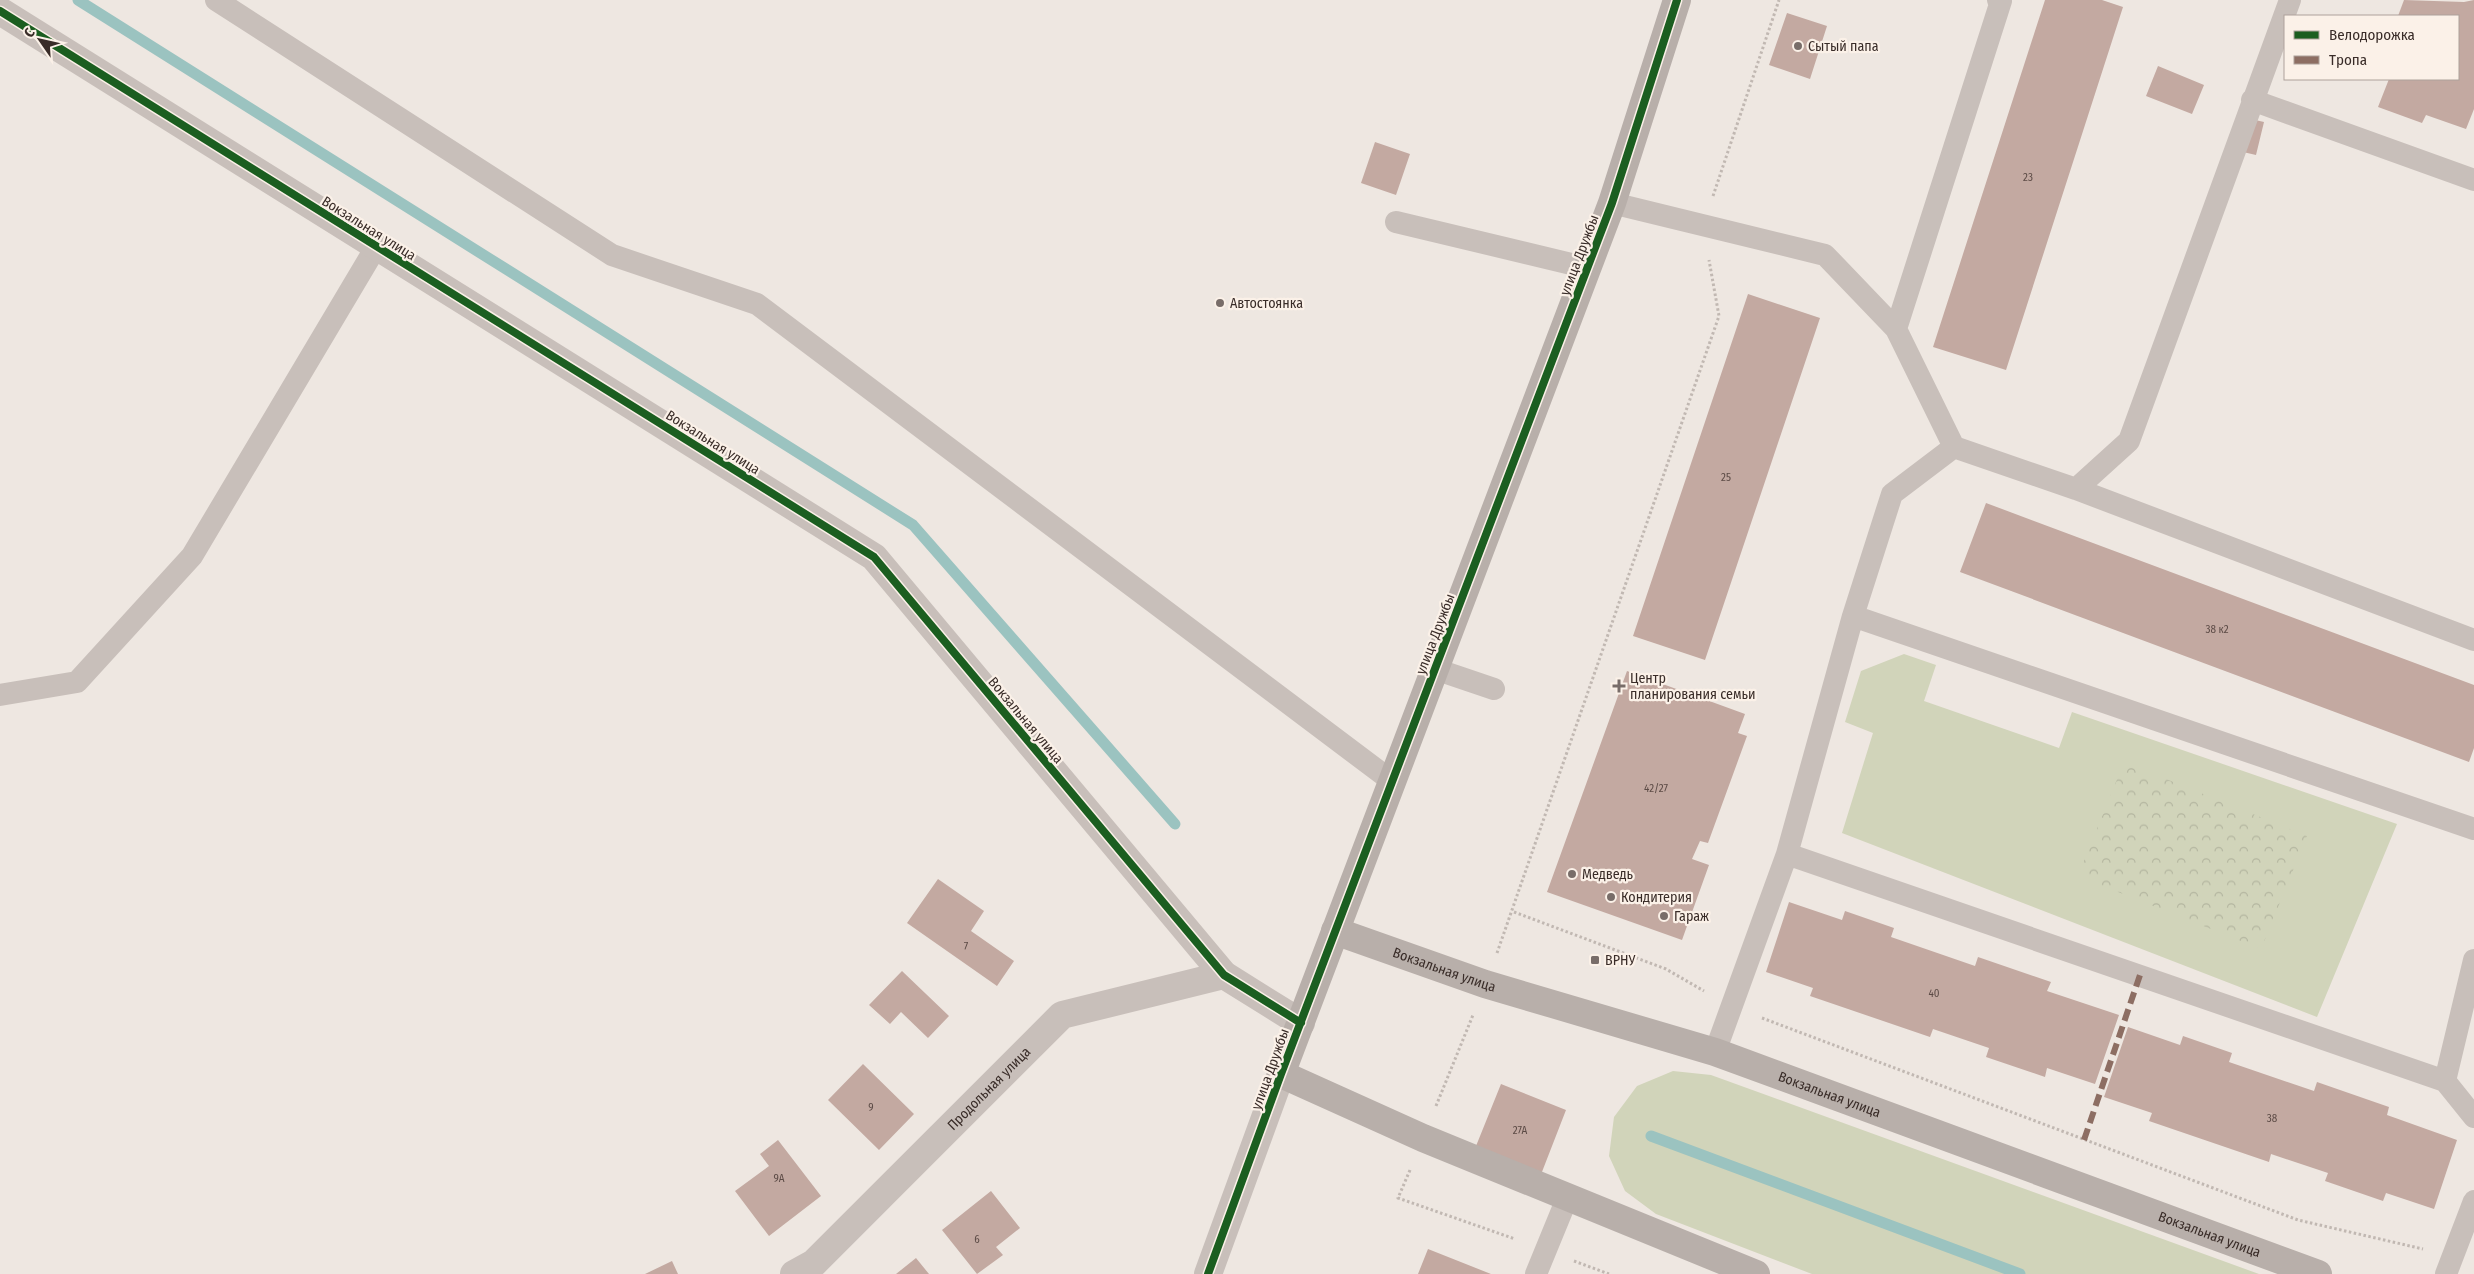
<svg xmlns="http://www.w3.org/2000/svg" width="2474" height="1274" viewBox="0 0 2474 1274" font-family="'Fira Sans Condensed',sans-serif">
  <defs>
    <pattern id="park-crowns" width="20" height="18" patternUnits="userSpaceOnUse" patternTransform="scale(1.25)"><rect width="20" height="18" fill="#d1d4ba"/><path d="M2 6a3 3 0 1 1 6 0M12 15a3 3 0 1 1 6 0" fill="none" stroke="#b4b6a0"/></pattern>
  </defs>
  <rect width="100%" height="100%" fill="#eee7e1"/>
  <path fill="#d1d4ba" d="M1904 654 1936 665 1924 701 2059 748 2072 712 2397 824 2317 1017 1842 833 1873 733 1845 722 1861 671Z
    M1673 1071 1711 1075 2259 1274H1812L1656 1214 1625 1191 1609 1156 1614 1117 1637 1086Z"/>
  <path fill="url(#park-crowns)" d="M2124 762 2307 836 2261 949 2078 876Z"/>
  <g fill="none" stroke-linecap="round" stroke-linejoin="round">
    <path stroke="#9bc3c0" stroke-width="11" d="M78 0 913 525 1175 824
      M1651 1136 2020 1274"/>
  </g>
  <path fill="#c3a9a1" d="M2045 0H2102L2123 7 2006 370 1933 347Z
    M2404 0 2464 2 2474 0V109L2466 129 2426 115 2422 123 2378 107 2389 79H2458V16H2398Z
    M1787 13 1827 26 1810 79 1769 65Z
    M2158 66 2204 85 2192 114 2146 96Z
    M2251 119 2264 122 2256 155 2243 152Z
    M1375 142 1410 154 1396 195 1361 183Z
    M1748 294 1820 318 1705 660 1633 636Z
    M1986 503 2474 685V748L2469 762 1960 572Z
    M1627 671 1745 714 1738 733 1747 736 1708 843 1700 841 1692 859 1709 865 1682 940 1547 892Z
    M938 879 984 911 971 931 1014 961 997 986 907 923Z
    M1789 902 1842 920 1845 911 1894 928 1891 937 1975 966 1978 957 2051 982 2047 991 2119 1015 2095 1084 2047 1068 2045 1077 1986 1057 1989 1048 1933 1029 1930 1037 1810 996 1813 988 1766 972Z
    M902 971 949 1016 928 1038 901 1012 890 1024 869 1005Z
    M2128 1027 2180 1045 2183 1036 2232 1053 2229 1062 2314 1091 2317 1082 2389 1107 2387 1115 2457 1140 2434 1209 2386 1193 2383 1201 2325 1181 2328 1173 2271 1154 2269 1162 2149 1121 2152 1113 2104 1097Z
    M863 1064 914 1114 879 1150 828 1100Z
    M1501 1084 1566 1110 1540 1177 1474 1151Z
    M778 1140 821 1196 769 1236 735 1191 769 1166 760 1154Z
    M991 1191 1020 1228 996 1247 1003 1255 977 1274 942 1230Z
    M1428 1249 1491 1274H1418Z
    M916 1258 929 1274H896Z
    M672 1261 678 1274H645Z"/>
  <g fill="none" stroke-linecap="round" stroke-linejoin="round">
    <path stroke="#c1b8b2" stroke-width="3" stroke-dasharray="2.5 2.5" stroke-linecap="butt" d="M1713 196 1779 0
      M1514 912 1666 969 1704 991
      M1497 953 1719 316 1709 260
      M1762 1018 2298 1220 2423 1249
      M1436 1106 1473 1015
      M1410 1170 1398 1198 1515 1239
      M1574 1261 1609 1274"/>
    <path stroke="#c8bfba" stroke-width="22" d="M216 0 612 255 757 304 1393 782
      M2252 100 2474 180
      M1612 203 1825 255 1896 329 1954 447 2076 489 2129 441 2290 0
      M1396 222 1588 268
      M1896 329 2001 1 1998 0
      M2076 489 2474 640
      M1853 616 2474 829
      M1435 669 1494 689
      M0 695 77 682 192 556 376 247
      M1787 854 2445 1081
      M2474 960 2445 1081 2474 1117
      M1715 1052 1787 854 1853 616 1892 494 1954 447
      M1536 1274 1568 1196
      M2446 1274 2474 1201"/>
    <g stroke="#c8bfba" stroke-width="28">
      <path d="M0 11 874 557 1224 975 1301 1023"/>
      <path id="s1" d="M794 1274 814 1263 1062 1015 1224 975"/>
      <path d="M1208 1274 1281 1074"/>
    </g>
    <g stroke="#b8afaa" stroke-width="28">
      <path d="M1677 0 1612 203 1281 1074 1423 1138 1756 1274"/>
      <path id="s2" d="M1335 931 1485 984 1715 1052 2318 1274"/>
    </g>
    <path stroke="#8d6e63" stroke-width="6" stroke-dasharray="12 6" stroke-linecap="butt" d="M2084 1140 2140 975"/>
    <defs>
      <path id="cycleway" d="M0 11 874 557 1224 975 1301 1023
        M1208 1274 1281 1074 1612 203 1677 0"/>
    </defs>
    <use href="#cycleway" stroke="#fbf1e8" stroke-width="11"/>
    <use href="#cycleway" stroke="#1b5e20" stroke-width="8"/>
  </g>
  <g fill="#786d69" stroke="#fbf1e8" stroke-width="2">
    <circle cx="1798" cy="46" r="5"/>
    <circle cx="1220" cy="303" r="5"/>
    <path d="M1616.5 678.5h5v5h5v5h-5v5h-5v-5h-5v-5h5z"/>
    <circle cx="1572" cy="874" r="5"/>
    <circle cx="1611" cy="897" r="5"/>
    <circle cx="1664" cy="916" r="5"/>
    <rect x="1590" y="955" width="10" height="10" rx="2.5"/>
  </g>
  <g text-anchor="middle" stroke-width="4.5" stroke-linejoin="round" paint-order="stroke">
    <g font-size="11" fill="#5c4b46">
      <text x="2028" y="181">23</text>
      <text x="1726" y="481">25</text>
      <text x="2217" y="633">38 к2</text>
      <text x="1656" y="792">42/27</text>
      <text x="966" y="950">7</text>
      <text x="1934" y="997">40</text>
      <text x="871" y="1111">9</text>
      <text x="2272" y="1122">38</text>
      <text x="1520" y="1134">27А</text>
      <text x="779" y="1182">9А</text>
      <text x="977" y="1243">6</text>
    </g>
    <g font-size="14" fill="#392c28" stroke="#fbf1e8" text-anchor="start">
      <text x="1808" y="51">Сытый папа</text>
      <text x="1230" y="308">Автостоянка</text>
      <text x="1630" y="683">Центр<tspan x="1630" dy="16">планирования семьи</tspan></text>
      <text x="1582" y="879">Медведь</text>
      <text x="1621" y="902">Кондитерия</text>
      <text x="1674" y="921">Гараж</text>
      <text x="1605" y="965">ВРНУ</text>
    </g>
    <g font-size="14" fill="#392c28" stroke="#fbf1e8">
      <text transform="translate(369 228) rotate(32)" y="5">Вокзальная улица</text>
      <text transform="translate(1579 255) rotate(-69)" y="5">улица Дружбы</text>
      <text transform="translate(713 442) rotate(32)" y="5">Вокзальная улица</text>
      <text transform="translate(1435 634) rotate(-69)" y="5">улица Дружбы</text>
      <text transform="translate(1026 720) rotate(50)" y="5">Вокзальная улица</text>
      <text dy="5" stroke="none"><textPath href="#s2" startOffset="116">Вокзальная улица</textPath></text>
      <text transform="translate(1270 1069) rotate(-70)" y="5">улица Дружбы</text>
      <text dy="5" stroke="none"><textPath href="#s1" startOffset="270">Продольная улица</textPath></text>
      <text dy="5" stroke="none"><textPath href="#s2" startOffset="521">Вокзальная улица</textPath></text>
      <text dy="5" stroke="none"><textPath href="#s2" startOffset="926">Вокзальная улица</textPath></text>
    </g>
  </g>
  <rect x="2284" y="15" width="175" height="65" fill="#fbf1e8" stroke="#ada29b"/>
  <rect x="2294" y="31" width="25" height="8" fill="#1b5e20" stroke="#ada29b"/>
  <text x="2329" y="40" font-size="15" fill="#392c28">Велодорожка</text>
  <rect x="2294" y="56" width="25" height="8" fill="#8d6e63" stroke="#ada29b"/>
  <text x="2329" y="65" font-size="15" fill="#392c28">Тропа</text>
  <g transform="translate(40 40) rotate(304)" stroke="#fbf1e8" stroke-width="4" paint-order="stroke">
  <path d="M0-4L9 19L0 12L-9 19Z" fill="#392c28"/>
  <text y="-8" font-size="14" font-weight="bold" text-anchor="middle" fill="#392c28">С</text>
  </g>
</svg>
